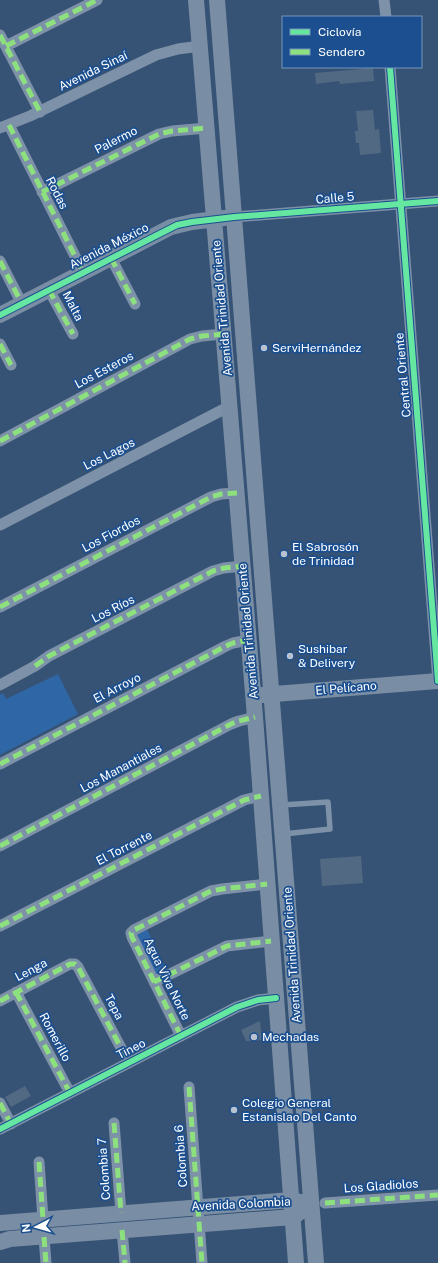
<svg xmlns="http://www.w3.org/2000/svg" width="438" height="1263" viewBox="0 0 438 1263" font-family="'Public Sans',sans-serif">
  <rect width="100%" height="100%" fill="#365274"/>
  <path fill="#2f66a5" d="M58 674 78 714 0 755V695L3 693 6 699Z
    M146 927 167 972 157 976 135 938 137 933Z"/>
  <path fill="#526984" d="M373 68 374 81 340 84 339 81 316 84 315 73Z
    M373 110 375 130 379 129 381 153 360 155 359 143H356L355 131H358L356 111Z
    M361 856 363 883 322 886 320 859Z
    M260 1021 262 1040 246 1041 241 1030Z
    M25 1086 31 1096 11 1107 5 1097Z"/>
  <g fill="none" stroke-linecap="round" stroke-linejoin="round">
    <path stroke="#7d92a8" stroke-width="5.5" d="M282 805 328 802 330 829 284 834"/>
    <path stroke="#7d92a8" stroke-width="11" d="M384 0 386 17
      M0 35 40 112
      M6 46 97 0
      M390 67 438 681
      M9 125 83 272
      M0 128 30 116 156 55 178 49 200 46
      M42 192 159 134 172 131 207 128
      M234 217 438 201
      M111 258 135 304
      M0 261 22 304
      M49 290 73 334
      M0 344 11 365
      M0 441 190 339 202 336 224 334
      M0 525 230 406
      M0 607 211 497 221 494 237 493
      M0 685 35 666 49 656 213 571 224 568 243 566
      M0 764 226 646 233 643 249 640
      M0 846 231 724 239 721 255 717
      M0 926 244 800 261 796
      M154 982 227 946 271 941
      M16 992 70 1093
      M0 1001 70 964H75L78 967 129 1063
      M181 1036 132 937 131 933 134 930 211 891 222 889 267 884
      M189 1087 202 1263
      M0 1103 11 1124
      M114 1123 121 1213
      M0 1129 237 1007 258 1000 276 998
      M39 1162 43 1219
      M325 1203 438 1195
      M122 1230 125 1263
      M44 1237 46 1263"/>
    <path stroke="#798da4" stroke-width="16" d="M196 0 255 717 296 1263
      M217 0 316 1263
      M0 315 171 227 192 222 224 218
      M262 695 438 681
      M0 1223 291 1200 301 1202
      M0 1242 10 1239 293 1217 301 1211"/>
    <path stroke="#8de07e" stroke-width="5" stroke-dasharray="10 5" stroke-linecap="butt" d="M0 35 40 112
      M6 46 97 0
      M9 125 83 272
      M42 192 159 134 172 131 207 128
      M111 258 135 304
      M0 261 22 304
      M49 290 73 334
      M0 344 11 365
      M0 441 190 339 202 336 224 334
      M0 607 211 497 221 494 237 493
      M35 666 49 656 213 571 224 568 243 566
      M0 764 226 646 233 643 249 640
      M0 846 231 724 239 721 255 717
      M0 926 244 800 261 796
      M154 982 227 946 271 941
      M16 992 70 1093
      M0 1001 70 964H75L78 967 129 1063
      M181 1036 132 937 131 933 134 930 211 891 222 889 267 884
      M189 1087 202 1263
      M0 1103 11 1124
      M114 1123 121 1213
      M39 1162 43 1219
      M325 1203 438 1195
      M122 1230 125 1263
      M44 1237 46 1263"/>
    <defs>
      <path id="cycleway" d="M390 67 438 681
        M0 315 177 225 192 222 234 217 438 201
        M0 1129 237 1007 258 1000 276 998"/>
    </defs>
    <use href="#cycleway" stroke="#1b4f8f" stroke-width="8"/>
    <use href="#cycleway" stroke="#66e7a1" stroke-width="6"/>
  </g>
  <g fill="#b9c2ce" stroke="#1b4f8f" stroke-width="1.5">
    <circle cx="264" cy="348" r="4"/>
    <circle cx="284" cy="554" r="4"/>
    <circle cx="290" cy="656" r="4"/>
    <circle cx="254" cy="1037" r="4"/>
    <circle cx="234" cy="1110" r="4"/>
  </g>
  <g text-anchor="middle" stroke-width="3.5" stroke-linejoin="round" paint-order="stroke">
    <g font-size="12" fill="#fff" stroke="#1b4f8f">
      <text transform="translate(93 71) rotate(-26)" y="4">Avenida Sinaí</text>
      <text transform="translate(116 140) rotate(-27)" y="4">Palermo</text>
      <text transform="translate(57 193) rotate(63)" y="4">Rodas</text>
      <text transform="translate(335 198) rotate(-5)" y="4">Calle 5</text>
      <text transform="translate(109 246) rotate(-27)" y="4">Avenida México</text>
      <text transform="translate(73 306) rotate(63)" y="4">Malta</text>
      <text transform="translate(222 308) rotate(-95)" y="4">Avenida Trinidad Oriente</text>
      <text transform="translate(104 370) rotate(-28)" y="4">Los Esteros</text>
      <text transform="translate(403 375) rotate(-95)" y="4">Central Oriente</text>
      <text transform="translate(109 454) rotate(-27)" y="4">Los Lagos</text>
      <text transform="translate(111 534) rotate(-28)" y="4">Los Fiordos</text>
      <text transform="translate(113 609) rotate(-27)" y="4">Los Ríos</text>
      <text transform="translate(248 631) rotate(-95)" y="4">Avenida Trinidad Oriente</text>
      <text transform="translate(117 688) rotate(-27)" y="4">El Arroyo</text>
      <text transform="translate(346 688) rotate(-5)" y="4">El Pelícano</text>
      <text transform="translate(121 768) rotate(-28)" y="4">Los Manantiales</text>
      <text transform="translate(124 848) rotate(-27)" y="4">El Torrente</text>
      <text transform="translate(292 955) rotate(-94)" y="4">Avenida Trinidad Oriente</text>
      <text transform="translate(31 970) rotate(-28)" y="4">Lenga</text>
      <text transform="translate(167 979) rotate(64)" y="4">Agua Viva Norte</text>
      <text transform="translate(114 1007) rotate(62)" y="4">Tepa</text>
      <text transform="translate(55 1037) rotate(62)" y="4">Romerillo</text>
      <text transform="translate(131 1049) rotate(-27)" y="4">Tineo</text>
      <text transform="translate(181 1156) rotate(-94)" y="4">Colombia 6</text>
      <text transform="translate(104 1169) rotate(-94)" y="4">Colombia 7</text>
      <text transform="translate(381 1186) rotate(-4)" y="4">Los Gladiolos</text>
      <text transform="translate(241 1204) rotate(-3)" y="4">Avenida Colombia</text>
    </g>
    <g font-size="12" fill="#fff" stroke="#1b4f8f" text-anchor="start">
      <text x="272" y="352">ServiHernández</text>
      <text x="292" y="551">El Sabrosón<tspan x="292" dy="14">de Trinidad</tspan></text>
      <text x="298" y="653">Sushibar<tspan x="298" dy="14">&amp; Delivery</tspan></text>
      <text x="262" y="1041">Mechadas</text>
      <text x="242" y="1107">Colegio General<tspan x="242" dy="14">Estanislao Del Canto</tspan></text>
    </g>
  </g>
  <rect x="282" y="16" width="140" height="52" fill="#1b4f8f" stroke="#7695bc"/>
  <rect x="290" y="29" width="20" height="6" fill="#66e7a1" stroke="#7695bc"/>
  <text x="318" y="36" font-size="12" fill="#ffffff">Ciclovía</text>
  <rect x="290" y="49" width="20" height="6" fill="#8de07e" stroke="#7695bc"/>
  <text x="318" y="56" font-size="12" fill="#ffffff">Sendero</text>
  <g transform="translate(36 1227) rotate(264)" stroke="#1b4f8f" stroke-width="3" paint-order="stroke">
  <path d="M0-3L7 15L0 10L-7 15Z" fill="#ffffff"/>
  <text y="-6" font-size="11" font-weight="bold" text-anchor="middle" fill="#ffffff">N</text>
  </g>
</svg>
